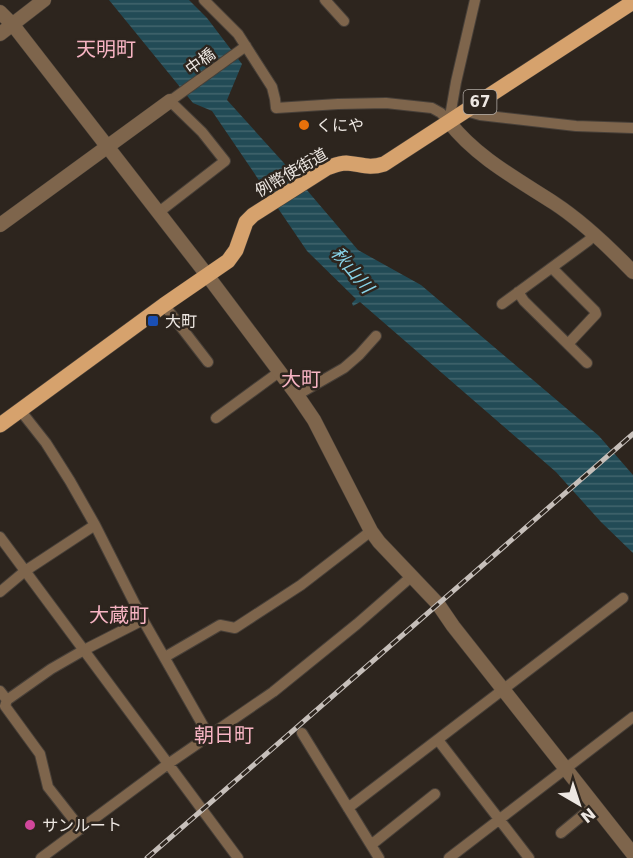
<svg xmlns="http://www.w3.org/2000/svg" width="633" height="858" viewBox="0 0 633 858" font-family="'DejaVu Sans','Noto Sans JP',sans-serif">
  <defs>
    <pattern id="water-rules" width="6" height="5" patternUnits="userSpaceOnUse" patternTransform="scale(1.5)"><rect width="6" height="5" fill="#224b56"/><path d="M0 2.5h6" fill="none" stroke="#42656e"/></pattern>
  </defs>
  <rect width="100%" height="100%" fill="#2d251e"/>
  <path fill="url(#water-rules)" d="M109 0H189L207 18 242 64 227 100 283 162 358 250 421 285 599 436 633 475V553L601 522 556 472 360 302 353 306 352 303 356 299 307 251 212 111 193 103Z"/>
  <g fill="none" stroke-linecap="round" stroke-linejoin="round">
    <defs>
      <path id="minor" d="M204 0 238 34 272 87 275 99 276 108 338 104 386 103 432 108 441 113 449 122
        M325 0 344 21
        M466 111 480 115 576 126 633 128
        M449 122 456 82 475 0
        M159 212 225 161 202 132 170 101 246 46
        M552 268 595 311 596 314 568 344
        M518 292 524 301 587 363
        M502 304 588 241 594 235
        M164 305 208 362
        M297 395 344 368 359 355 376 336
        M20 410 46 443 70 481 95 525 143 620 209 736
        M216 418 279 372
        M0 537 238 858
        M0 592 25 571 95 525
        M165 657 220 625 235 628 301 585 371 531
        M0 691 7 700 5 706 40 754 48 787 81 829
        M7 700 51 669 84 650 143 620
        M302 733 379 858
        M438 740 529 858
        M348 808 623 598
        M561 833 595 805
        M371 845 435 794
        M41 858 168 764 273 692 357 624 412 576
        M449 858 633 717"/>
      <path id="tertiary" d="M0 12 13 25 207 275 297 395 314 420 371 531 379 542 438 604 453 626 633 854
        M0 34 44 0
        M449 122C476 157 517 179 554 203 583 222 609 247 633 272
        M0 225 170 101"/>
      <path id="primary" d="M0 425 164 305 228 261 236 250 246 222 253 215 327 168C333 166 340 163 346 163 361 164 368 169 384 164L633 2"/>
    </defs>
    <use href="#minor" stroke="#484039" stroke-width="12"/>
    <use href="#tertiary" stroke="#484039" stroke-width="15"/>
    <use href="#primary" stroke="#484039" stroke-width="16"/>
    <use href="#minor" stroke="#7e654c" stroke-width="10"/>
    <use href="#tertiary" stroke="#7e654c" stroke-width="14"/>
    <use href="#primary" stroke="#d6a26d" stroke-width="15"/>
    <defs>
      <path id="rail" d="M147 858 633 434"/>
    </defs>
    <use href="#rail" stroke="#c6bfba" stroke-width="5"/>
    <use href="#rail" stroke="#2d251e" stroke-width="3" stroke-dasharray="9" stroke-linecap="butt"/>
  </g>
  <circle fill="#e8710a" stroke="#2d251e" stroke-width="2" cx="304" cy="125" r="6"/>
  <rect fill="#1a4fb4" stroke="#2d251e" stroke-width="2" x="147" y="315" width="12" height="12" rx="3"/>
  <circle fill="#d1479c" stroke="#2d251e" stroke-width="2" cx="30" cy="825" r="6"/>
  <g text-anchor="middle" stroke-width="5" stroke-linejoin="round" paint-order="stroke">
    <rect fill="#2d251e" stroke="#b3ada7" stroke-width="1.5" x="463.5" y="90" width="33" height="24" rx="4.5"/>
    <g font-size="15" font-weight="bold" fill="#ede7e2">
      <text x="480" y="107">67</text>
    </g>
    <g font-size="16" fill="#ede7e2" stroke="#2d251e">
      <text transform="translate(200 61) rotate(-36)" y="6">中橋</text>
      <text transform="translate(291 172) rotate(-30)" y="6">例幣使街道</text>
    </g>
    <g font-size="16" fill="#ede7e2" stroke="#2d251e" text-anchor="start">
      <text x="316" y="131">くにや</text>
      <text x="165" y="327">大町</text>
      <text x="42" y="831">サンルート</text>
    </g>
    <g font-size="18" font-style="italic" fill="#89d4e9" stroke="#2d251e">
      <text transform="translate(352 270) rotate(50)" y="6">秋山川</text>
    </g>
    <g font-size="20" fill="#f7b4c3" stroke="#2d251e">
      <text x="106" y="56">天明町</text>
      <text x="301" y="386">大町</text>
      <text x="119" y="622">大蔵町</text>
      <text x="224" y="742">朝日町</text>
    </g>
  </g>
  <g transform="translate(579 804) rotate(141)" stroke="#2d251e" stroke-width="4.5" paint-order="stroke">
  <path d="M0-4.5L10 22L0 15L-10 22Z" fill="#ede7e2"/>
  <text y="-9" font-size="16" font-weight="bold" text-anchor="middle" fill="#ede7e2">N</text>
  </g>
</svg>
